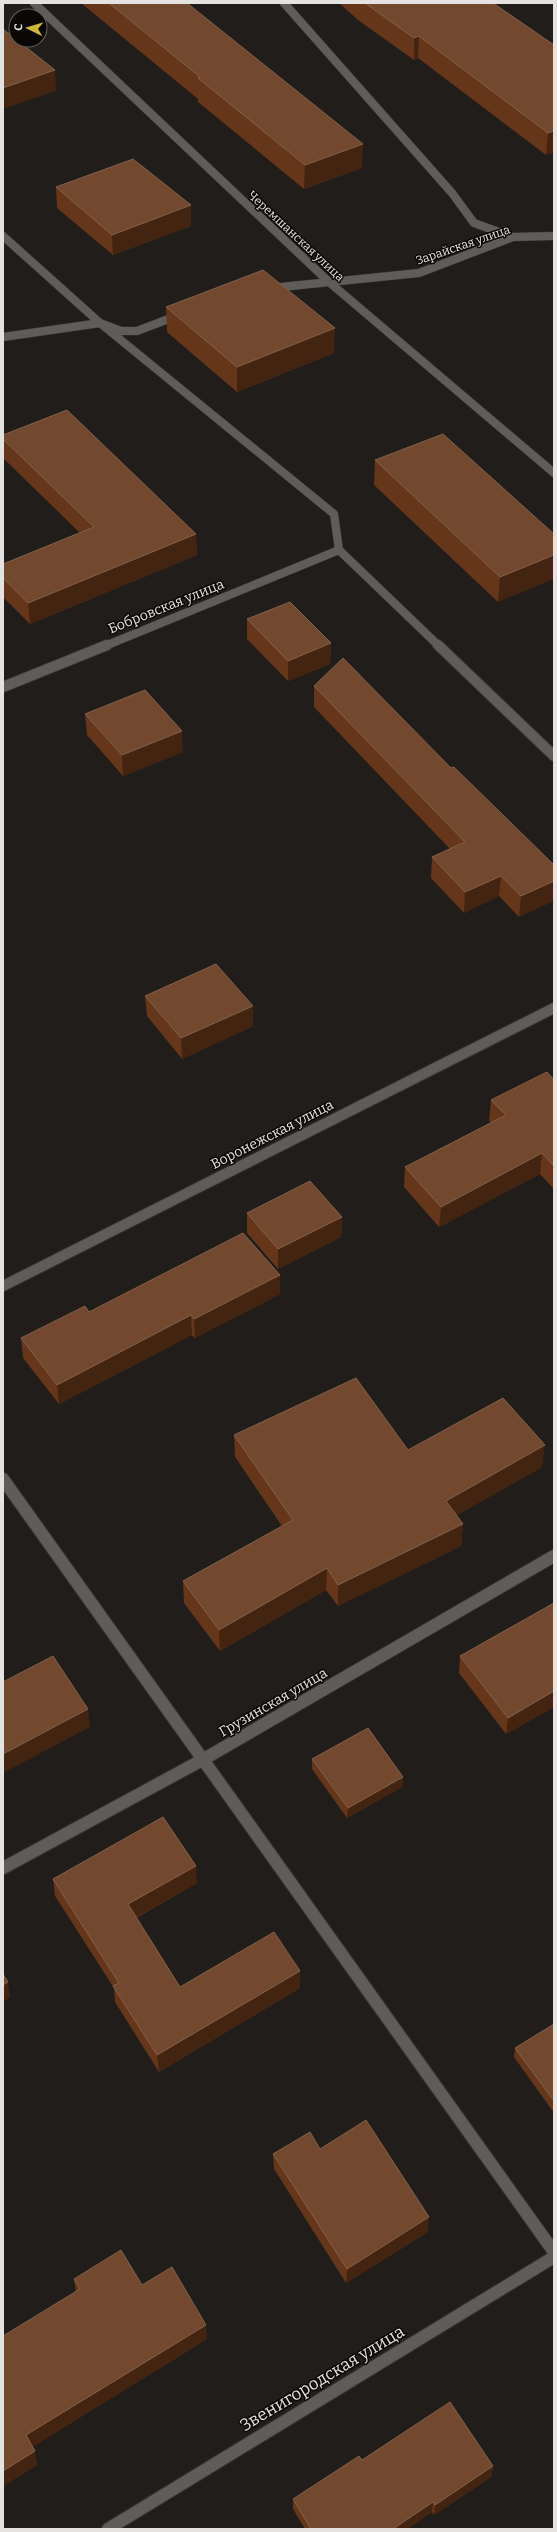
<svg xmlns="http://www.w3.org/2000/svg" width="557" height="2532" viewBox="0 0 557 2532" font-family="Bitter,serif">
  <rect width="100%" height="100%" fill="#201d1a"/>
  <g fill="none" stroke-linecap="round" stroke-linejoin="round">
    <defs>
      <path id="lane" d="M3 1479 554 2252"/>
      <path id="street-far2" d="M284 3 452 193 474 223 513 237
        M3 236 100 323 334 514 339 550 439 646
        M271 288 419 273 513 237 554 236
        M3 337 100 323 121 331H137L179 315
        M105 646 339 550"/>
      <path id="street-far1" d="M438 645 554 756
        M3 687 107 645"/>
      <path id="street" d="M3 1868 204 1759 554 1556
        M108 2529 554 2257"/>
      <path id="secondary-far1" d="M34 3 329 282 554 473"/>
      <path id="secondary" d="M3 1286 554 1008"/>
    </defs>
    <use href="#lane" stroke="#393735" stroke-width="14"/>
    <use href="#street-far2" stroke="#393735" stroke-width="9"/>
    <use href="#street-far1" stroke="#393735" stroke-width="12"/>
    <use href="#street" stroke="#393735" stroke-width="14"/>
    <use href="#secondary-far1" stroke="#393735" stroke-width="9"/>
    <use href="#secondary" stroke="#393735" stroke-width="12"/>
    <use href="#lane" stroke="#5f5d59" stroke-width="12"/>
    <use href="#street-far2" stroke="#5f5d59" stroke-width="8"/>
    <use href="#street-far1" stroke="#5f5d59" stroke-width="10"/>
    <use href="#street" stroke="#5f5d59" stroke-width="12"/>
    <use href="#secondary-far1" stroke="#5f5d59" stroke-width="8"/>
    <use href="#secondary" stroke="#5f5d59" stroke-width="10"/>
  </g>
  <path fill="#65361a" d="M81 3H187L362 168 304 189 198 102V99Z
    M339 3H493L554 45V152L546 155 418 58 414 60 358 20Z
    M56 187 191 226 113 255 57 208Z
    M166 307 334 353 237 392 167 332Z
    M3 435 196 534 197 555 30 624 3 597V564L80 533 3 458Z
    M375 460 554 534 498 602 374 485Z
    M247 619 331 643 330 664 288 681 247 639Z
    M314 686 451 768 554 865 519 917 499 896 464 913 431 878 432 857 450 849 314 707Z
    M85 714 183 752 123 776 87 735Z
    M145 996 253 1026 182 1059 147 1016Z
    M554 1080V1189L540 1174 439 1227 404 1187 405 1167 491 1123 489 1121 491 1100Z
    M247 1213 342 1217 341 1237 278 1269 247 1233Z
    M280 1275V1294L195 1338 192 1335 59 1404 23 1358 21 1338 89 1312Z
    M234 1435 408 1450 542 1467 456 1515 463 1524 461 1546 338 1606 326 1590 220 1651 184 1603 183 1581 282 1526 235 1457Z
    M554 1603V1707L506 1734 459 1673 460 1656Z
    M312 1759 403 1777 402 1787 347 1818 312 1769Z
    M53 1879 197 1883 136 1918 180 1987 300 1988 159 2072 115 2002 114 1988 55 1896Z
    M554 2024V2113L514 2057 515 2048Z
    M320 2149 428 2232 346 2283 274 2169 273 2154Z
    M74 2279 142 2285 207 2339 32 2447 37 2465 3 2486V2336L76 2292Z
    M362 2460 493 2466 491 2477 434 2515 432 2512 407 2529H305L293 2509V2499Z"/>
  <path fill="#432411" d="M419 36 418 58 414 60V38Z
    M55 70 56 91 3 109V88Z
    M554 131V152L546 155 548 133Z
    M363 144 362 168 304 189 305 165Z
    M191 205V226L113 255 112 235Z
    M335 328 334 353 237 392V367Z
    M196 534 197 555 30 624 28 603Z
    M554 555V579L498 602 500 577Z
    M331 643 330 664 288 681V661Z
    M182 731 183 752 123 776 122 755Z
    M3 796 4 810 3 811Z
    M501 876 499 896 464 913 465 892Z
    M554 881V901L519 917 521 896Z
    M253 1006V1026L182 1059 181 1038Z
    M542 1153 540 1174 439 1227 441 1207Z
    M342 1217 341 1237 278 1269V1249Z
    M280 1275V1294L195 1338 194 1319Z
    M191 1315 192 1335 59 1404 57 1385Z
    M545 1445 542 1467 444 1523 446 1501Z
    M463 1524 461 1546 338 1606V1585Z
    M327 1568 326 1590 220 1651 219 1630Z
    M554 1691V1707L506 1734 508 1718Z
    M88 1709 90 1727 3 1773V1754Z
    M403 1777 402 1787 347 1818 348 1808Z
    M196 1866 197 1883 129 1921 128 1904Z
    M300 1971V1988L159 2072 157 2055Z
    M8 1982 10 1997 3 2002V1985Z
    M429 2217 428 2232 346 2283 347 2269Z
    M206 2325 207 2339 29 2449 26 2435Z
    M35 2451 37 2465 3 2486V2471Z
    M493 2466 491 2477 434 2515 435 2505Z
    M433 2502 432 2512 407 2529H393Z"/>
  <path fill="#72492f" stroke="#84614b" d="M109 3H187L363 144 305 165 198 78 200 77Z
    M365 3H493L554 45V131L548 133 419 36 414 38Z
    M3 29 16 39V40H17L55 70 3 88Z
    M133 159 191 205 112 235 56 187Z
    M263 270 335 328 237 367 166 307Z
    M67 410 196 534 28 603 3 578V564L94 527 3 439V435Z
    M443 434 554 534V555L500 577 375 460Z
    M290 602 331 643 288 661 247 619Z
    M343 658 451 768 454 767 554 865V881L521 896 501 876 465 892 432 857 465 842 314 686Z
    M145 690 182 731 122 755 85 714Z
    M216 964 253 1006 181 1038 145 996Z
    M547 1072 554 1080V1166L542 1153 441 1207 405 1167 506 1115 491 1100Z
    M310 1181 342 1217 278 1249 247 1213Z
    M243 1233 280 1275 194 1319 191 1315 57 1385 21 1338 85 1306 89 1312Z
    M356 1378 408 1450 503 1398 545 1445 446 1501 463 1524 338 1585 327 1568 219 1630 183 1581 293 1520 234 1435Z
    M554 1603V1691L508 1718 460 1656Z
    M53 1656 88 1709 3 1754V1682Z
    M368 1728 403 1777 348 1808 312 1759Z
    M163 1817 196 1866 128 1904 180 1987 274 1932 300 1971 157 2055 113 1986 119 1983 53 1879Z
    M3 1974 8 1982 3 1985Z
    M554 2024V2101L515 2048Z
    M366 2120 429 2217 347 2269 273 2154 310 2132 320 2149Z
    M121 2250 142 2285 172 2267 206 2325 26 2435 35 2451 3 2471V2336L80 2289 74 2279Z
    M450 2402 493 2466 435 2505 433 2502 393 2529H311L293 2499 359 2456 362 2460Z"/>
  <g text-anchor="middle" stroke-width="3" stroke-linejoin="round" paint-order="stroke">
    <g font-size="12" fill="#e5e3e1" stroke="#090807">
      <text transform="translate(296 236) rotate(43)" y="4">Черемшанская улица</text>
      <text transform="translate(463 245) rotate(-19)" y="4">Зарайская улица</text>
    </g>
    <g font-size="14" fill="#e5e3e1" stroke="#090807">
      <text transform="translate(166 606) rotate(-22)" y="5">Бобровская улица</text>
      <text transform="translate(272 1134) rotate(-27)" y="5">Воронежская улица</text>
      <text transform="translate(273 1702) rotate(-30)" y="5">Грузинская улица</text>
    </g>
    <g font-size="17" fill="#e5e3e1" stroke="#090807">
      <text transform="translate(322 2378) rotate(-31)" y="6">Звенигородская улица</text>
    </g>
  </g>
  <rect width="557" height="2532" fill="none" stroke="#e5e3e1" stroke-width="8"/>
  <g transform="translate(28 28) rotate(275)"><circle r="19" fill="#090807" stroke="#61605e"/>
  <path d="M0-3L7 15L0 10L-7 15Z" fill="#d0b837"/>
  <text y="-6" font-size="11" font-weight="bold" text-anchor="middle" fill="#e5e3e1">С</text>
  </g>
</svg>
